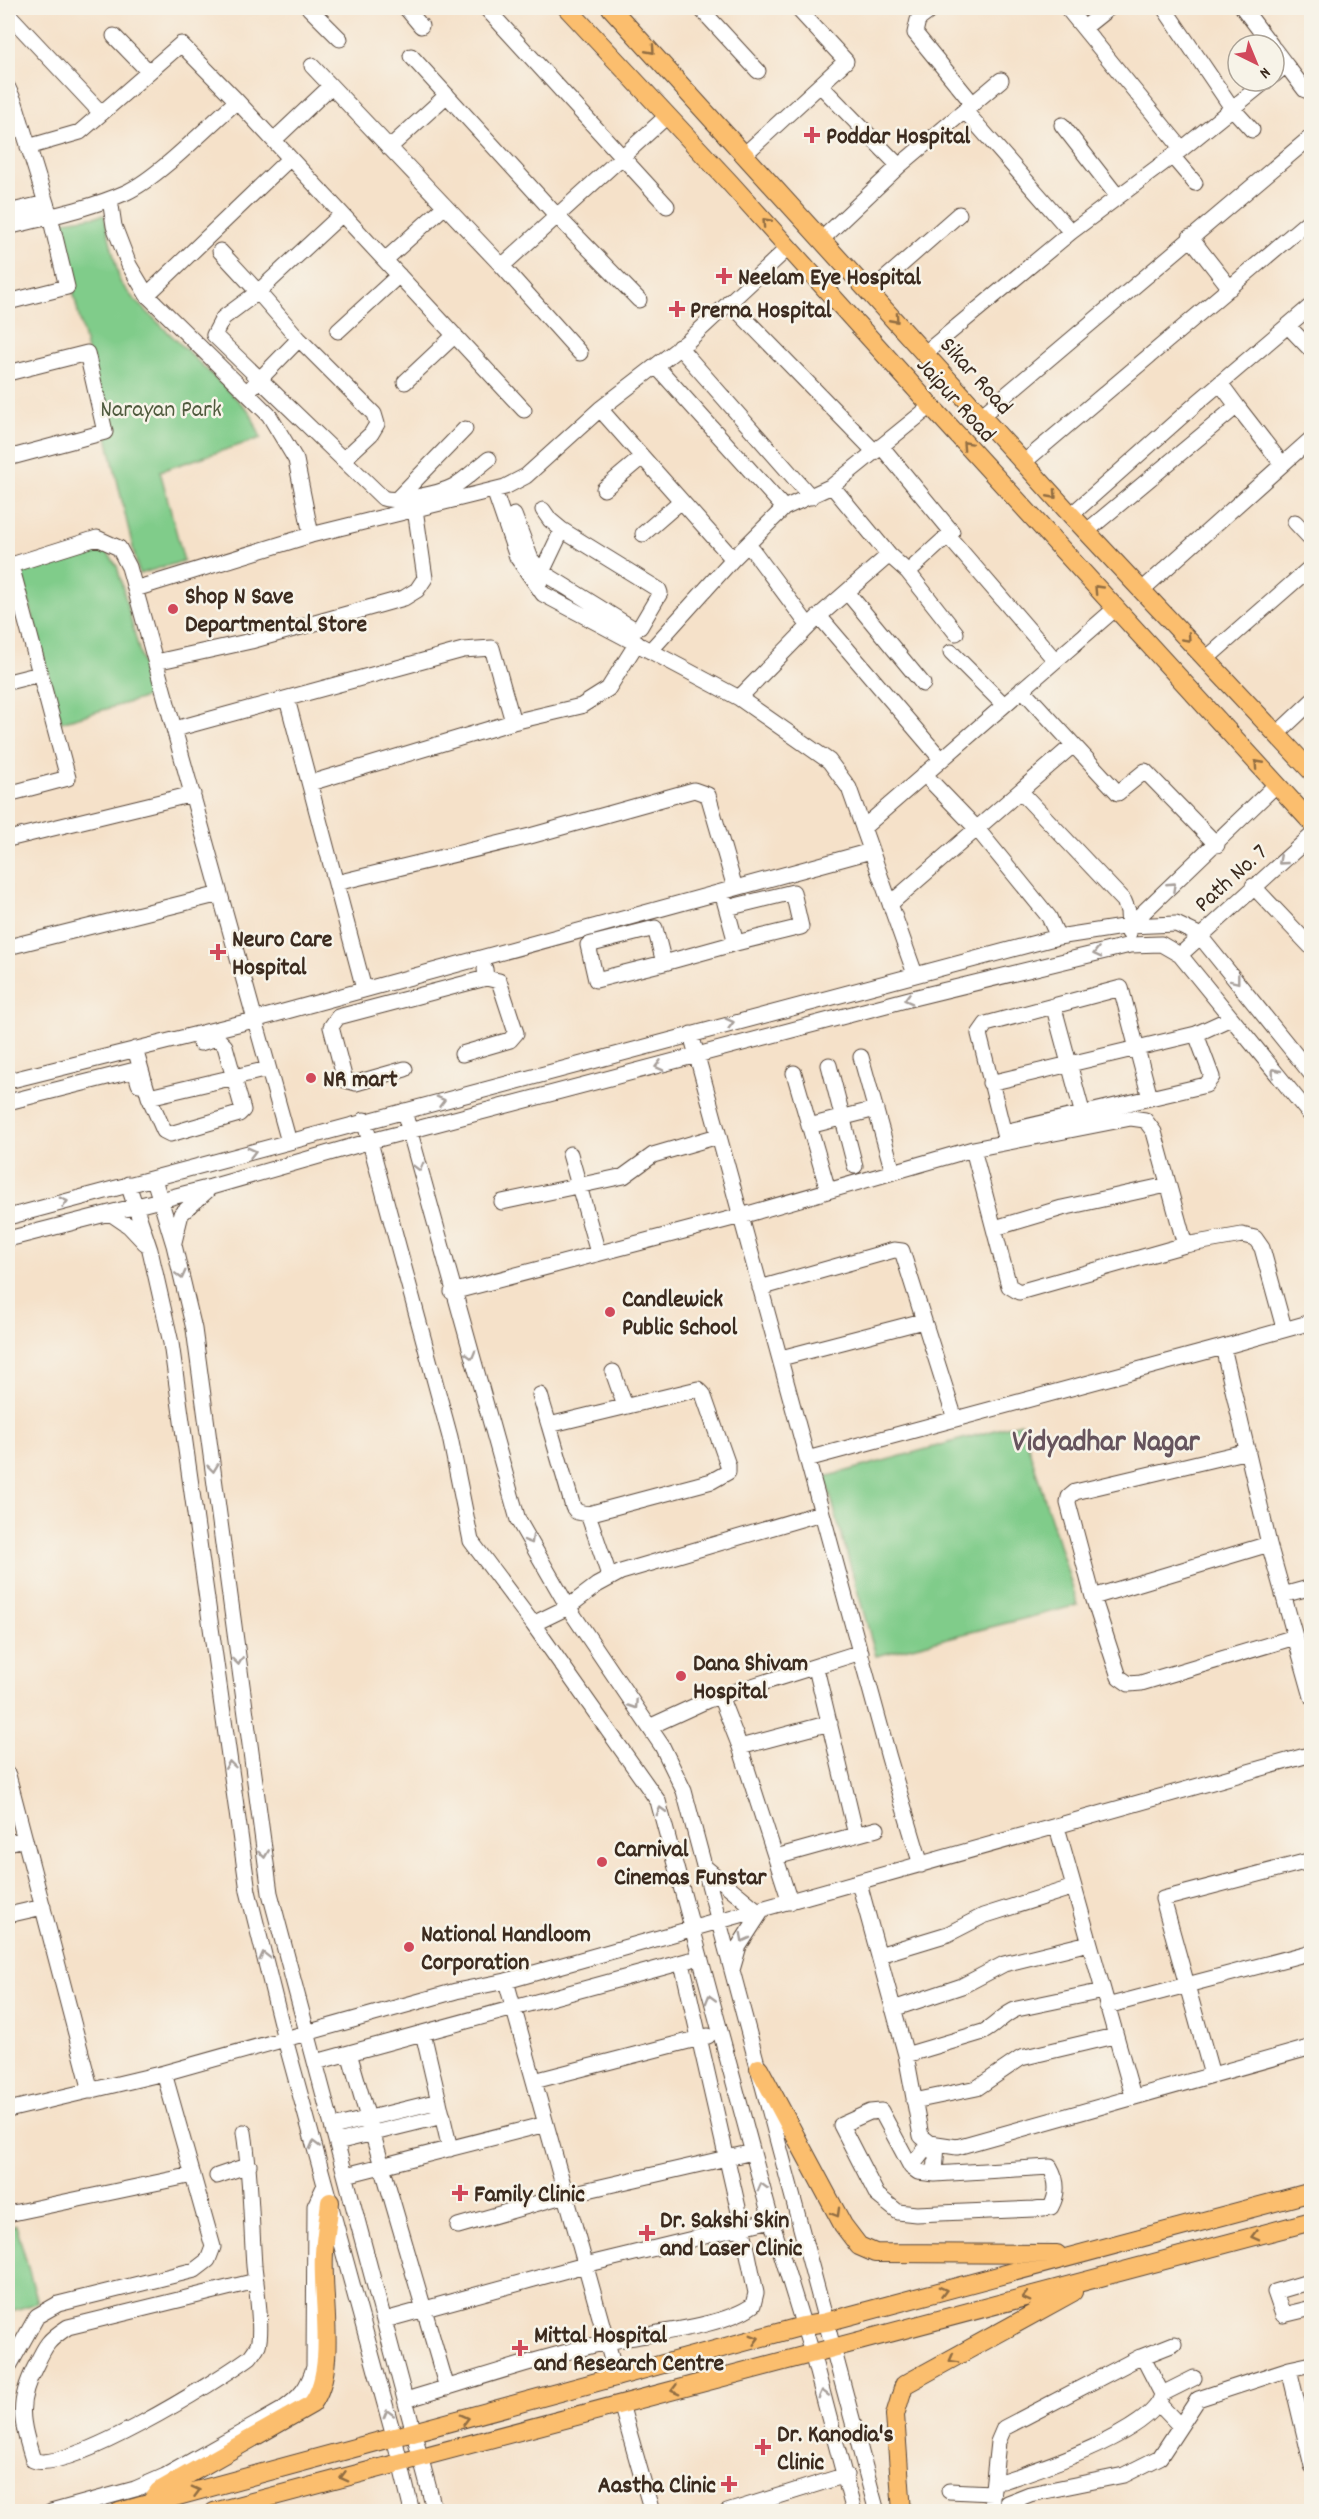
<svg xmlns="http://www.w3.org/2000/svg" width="1319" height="2519" viewBox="0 0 1319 2519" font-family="Dekko,sans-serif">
  <rect width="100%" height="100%" fill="#f7f3e8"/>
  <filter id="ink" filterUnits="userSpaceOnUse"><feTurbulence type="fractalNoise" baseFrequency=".0167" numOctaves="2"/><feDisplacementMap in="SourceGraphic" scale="12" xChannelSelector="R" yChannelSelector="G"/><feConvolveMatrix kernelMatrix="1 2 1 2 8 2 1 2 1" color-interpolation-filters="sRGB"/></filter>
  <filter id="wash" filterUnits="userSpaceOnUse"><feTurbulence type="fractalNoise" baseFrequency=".008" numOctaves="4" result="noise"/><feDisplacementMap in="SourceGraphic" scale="24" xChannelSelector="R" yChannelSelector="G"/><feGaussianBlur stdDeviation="1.35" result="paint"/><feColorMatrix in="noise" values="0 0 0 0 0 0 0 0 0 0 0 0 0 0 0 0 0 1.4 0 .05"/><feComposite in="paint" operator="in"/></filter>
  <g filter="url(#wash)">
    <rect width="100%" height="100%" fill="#f5e1c9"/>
    <path fill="#80cc8a" stroke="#5e7b54" stroke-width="1.5" d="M104 215 120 282 132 297 250 412 261 438 160 471 184 561 139 574 57 222Z
      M98 549 107 552 117 566 151 696 61 722 21 573Z
      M1021 1423 1078 1605 876 1656 825 1477Z
      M16 2225 38 2303 8 2312V2228Z"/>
  </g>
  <g filter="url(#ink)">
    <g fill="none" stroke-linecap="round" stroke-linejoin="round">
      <defs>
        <path id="minor" d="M309 8 340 39
          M406 8 421 26
          M486 8 667 206
          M700 8 758 71
          M934 8 918 20 915 33 973 104
          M1067 8 1182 149
          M1164 8 1232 108 1252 130
          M1243 8 1271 45
          M10 16 101 113
          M1084 28 1109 8
          M114 36 149 72
          M1274 49 1286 65 1274 75
          M411 56 557 216 639 300
          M1286 65 1305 90
          M312 66 502 266 580 353
          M820 85 899 166
          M8 88 15 103 50 216 67 287 8 302
          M965 111 1071 232
          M1062 125 1118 197
          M274 140 331 86
          M28 147 80 132 181 44 237 101
          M389 148 447 95
          M745 154 846 61 797 8
          M1172 156 1195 183
          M110 199 114 226 129 265 147 295 269 415 296 460 311 535
          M8 212 46 203
          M8 227C47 217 89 209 127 192 159 177 208 126 237 101L524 410
          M1190 237 1230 288
          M822 239 899 166 1001 80
          M220 251 258 292 223 318 214 335 383 498C396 503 441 493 454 486 466 479 477 468 489 459
          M385 260 445 206
          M502 266 667 116
          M870 292 959 214
          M147 295 290 158
          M729 302 875 452
          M1288 326 1312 351
          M338 331 399 275
          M299 339 258 292 342 214
          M679 347 811 497
          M925 353 1071 232 1182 149 1266 81
          M657 367 784 508
          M8 373 87 353 105 432 8 458
          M405 382 455 335
          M1220 383 1237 406
          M252 387 299 339 374 414 377 424 371 434 343 460
          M600 409 733 559
          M981 416 1312 136
          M1023 463 1312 218
          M832 486 889 555 908 572 952 532 881 446
          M604 489 642 457
          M494 490 517 557 543 594 739 698 829 761 849 788 915 974
          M397 499 465 429
          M514 515 531 559 542 572 634 629 640 627 660 593 659 590 562 530 550 520 543 510
          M1071 515 1198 402 1312 305
          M1295 522 1312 540
          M1087 531 1237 406 1282 464
          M643 534 681 501
          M948 536 1054 659
          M748 544 808 625
          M8 566 97 538 119 548 129 567 289 1142
          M908 572 956 633
          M542 579V572L562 530
          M135 589 311 535 505 487 526 476 600 409 688 341 789 247
          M1142 590 1312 438
          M847 592 923 684
          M819 616 941 759
          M650 651 733 559 784 508 832 486 931 406
          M951 652 1004 705
          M1206 659 1312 566
          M156 662 251 641 404 598 417 590 425 578 415 509
          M8 682 40 674
          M1022 689 1118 793 1145 771 1217 845
          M739 698 819 616 889 555
          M287 699 364 989
          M513 722 581 706 608 689 637 643
          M175 729 463 650 492 648 513 722 310 783
          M1278 733 1312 701
          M924 774 978 830 1049 917 1058 937
          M1021 792 1124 901 1128 911 1129 933
          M8 794 68 778 11 565
          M863 828 1116 608
          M8 839 193 794
          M336 883 530 836 694 790 708 795 735 888
          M1253 886 1312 948
          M890 904 1073 745
          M727 908 793 892 801 927 736 943
          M1129 926 1277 784
          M8 947 220 894
          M1180 955 1312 835
          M664 963 596 980 588 945 655 928 664 963 736 943 722 892
          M1054 1008 1083 1115
          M691 1034 889 1758 921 1865
          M135 1049 149 1097 164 1131 170 1134 239 1114 243 1110 225 1046 217 1038 200 1043
          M462 1054 510 1040 516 1033 499 981 486 978 485 969
          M861 1057 893 1172
          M829 1065 855 1166
          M405 1069 356 1083 345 1080 331 1027 338 1017 486 978
          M794 1073 828 1190
          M8 1081 254 1020 871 851
          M990 1083 1196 1034 1231 1018
          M149 1097 268 1069
          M8 1102 135 1070 139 1084
          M404 1111 518 1520 568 1607 662 1746 684 1791 877 2512
          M364 1120 450 1437 471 1541 533 1624 658 1801 771 2220 812 2353 854 2512
          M809 1126 876 1109
          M1004 1132 1206 1085 1212 1077 1196 1034
          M1006 1142 979 1034 986 1024 1121 988 1150 1098
          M973 1149 1009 1286 1019 1292 1185 1245 1242 1235 1255 1238 1262 1248 1284 1328
          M570 1154 598 1253
          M154 1179 174 1245 194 1329 270 1893 435 2512
          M128 1184 150 1250 171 1343 248 1891 285 2039 394 2437 412 2512
          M502 1202 624 1176 653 1155 718 1136
          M110 1213 129 1226 145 1243
          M8 1217 1058 937 1129 926 1176 924 1199 935 1312 1075
          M995 1228 1062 1208 1167 1185
          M8 1239 211 1187 371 1141 913 998 1130 945 1161 944 1180 955 1312 1117
          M174 1242 181 1214 207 1191
          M760 1288 894 1250 902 1251 955 1419
          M452 1292 741 1216 973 1149 1131 1118 1145 1120 1154 1132 1185 1245
          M1312 1322 1223 1347 1269 1544 1312 1697
          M781 1358 923 1321
          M613 1372 625 1406
          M698 1389 703 1394 728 1465V1472L712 1481 588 1514 577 1512 573 1507 549 1425Z
          M540 1395 549 1425
          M807 1459 1223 1347
          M588 1514 610 1578
          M1269 1544 1093 1597 1119 1677 1129 1684 1141 1683 1295 1637
          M1283 1595 1312 1587
          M1093 1597 1068 1503 1069 1497 1075 1492 1248 1451
          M533 1624 568 1607 597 1585 621 1572 821 1513
          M816 1668 856 1835
          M720 1696 740 1747
          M649 1727 708 1700 861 1652
          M8 1775 91 2091
          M1057 1827 1133 2096
          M8 1843 25 1839
          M776 1857 877 1829
          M706 1868 758 1911
          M859 1883 906 2055 921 2136 930 2143 957 2147 1312 2047
          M790 1902 740 1747 830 1723
          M8 1915 43 1907
          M879 1955 948 1934 983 1916 1074 1887
          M732 1970 739 1946 763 1909
          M506 1981 617 2378
          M1107 2006 1312 1952
          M893 2009 962 1986 1004 1964 1089 1943
          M423 2033 450 2149
          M349 2053 447 2388
          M906 2055 983 2032C996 2026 1003 2014 1017 2009L1103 1991
          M316 2062 690 1960
          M1212 2075 1163 1899 1312 1860
          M534 2081 708 2036
          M914 2101 977 2088 1021 2058 1114 2036
          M8 2110 164 2073 456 1991 506 1981 1312 1754
          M881 2111 911 2167 918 2172 935 2174 1050 2167C1058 2181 1058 2194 1051 2207L1035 2209 916 2214 898 2212 877 2195 841 2125 870 2112Z
          M333 2127 439 2101
          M244 2132C251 2177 251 2221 254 2266 256 2284 263 2330 258 2345 256 2349 253 2353 250 2357 219 2380 65 2476 33 2460 21 2421 16 2403 36 2365 46 2344 48 2340 68 2327L256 2281
          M337 2142 443 2116
          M911 2167 930 2143
          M935 2174 937 2144
          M346 2175 546 2124
          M217 2176 249 2165
          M8 2214 193 2175
          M458 2226 566 2195 753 2152
          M1312 2281 1275 2292 1283 2315 1312 2308
          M385 2320 585 2265 771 2220
          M1141 2357 1174 2344
          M1312 2364 1289 2369 1312 2466
          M8 2368 37 2316 58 2304 195 2270 208 2260 213 2247 164 2073
          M1162 2394 1194 2378
          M406 2400C473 2380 540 2357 608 2342 647 2333 722 2328 753 2305L756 2293 742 2225 682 1963
          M621 2404 652 2512
          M1159 2404 1180 2426
          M949 2491 992 2493
          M51 2512 135 2489 165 2476 282 2410C300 2397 308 2388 314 2367L315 2206 325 2185
          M727 2512 846 2475
          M991 2512V2507L998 2442 1004 2428 1140 2357 1144 2359 1162 2394C1156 2431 1037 2470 1003 2481H994
          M1007 2512V2503L1030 2494 1124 2475 1160 2457 1198 2399 1289 2369"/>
        <path id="major" d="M567 8 731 184 931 406 1312 823
          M611 8 1071 515 1312 772
          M759 2068 843 2225 859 2246 875 2253 1057 2254
          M152 2501 159 2491 312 2404C338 2369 321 2297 324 2253 325 2237 328 2219 330 2202
          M119 2512 803 2326 826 2322 1312 2192
          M214 2512 1312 2221
          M902 2512 895 2415 904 2385 1073 2292"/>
      </defs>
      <use href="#minor" stroke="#574538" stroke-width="17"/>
      <use href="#major" stroke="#574538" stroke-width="20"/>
      <use href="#minor" stroke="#fff" stroke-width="15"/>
      <use href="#major" stroke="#fbbe6e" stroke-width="18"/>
    </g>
    <defs><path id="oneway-chevron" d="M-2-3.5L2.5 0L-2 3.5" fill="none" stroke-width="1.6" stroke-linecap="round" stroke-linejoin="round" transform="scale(1.5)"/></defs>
    <g stroke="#916d42">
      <use href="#oneway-chevron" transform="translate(651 50) rotate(48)"/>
      <use href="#oneway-chevron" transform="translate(766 222) rotate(-132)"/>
      <use href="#oneway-chevron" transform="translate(895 319) rotate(48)"/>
      <use href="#oneway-chevron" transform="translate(966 445) rotate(-133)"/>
      <use href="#oneway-chevron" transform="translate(1053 495) rotate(48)"/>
      <use href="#oneway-chevron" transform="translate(1098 589) rotate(-133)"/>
      <use href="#oneway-chevron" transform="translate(1187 638) rotate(47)"/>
      <use href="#oneway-chevron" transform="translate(1258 764) rotate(-132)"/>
      <use href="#oneway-chevron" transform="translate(836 2213) rotate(60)"/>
      <use href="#oneway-chevron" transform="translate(1255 2236) rotate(165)"/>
      <use href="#oneway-chevron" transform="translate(943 2291) rotate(-15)"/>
      <use href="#oneway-chevron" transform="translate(1026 2297) rotate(165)"/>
      <use href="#oneway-chevron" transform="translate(755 2339) rotate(-16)"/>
      <use href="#oneway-chevron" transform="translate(953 2359) rotate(151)"/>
      <use href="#oneway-chevron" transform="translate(675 2390) rotate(165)"/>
      <use href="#oneway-chevron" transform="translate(465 2419) rotate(-15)"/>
      <use href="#oneway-chevron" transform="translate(344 2477) rotate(165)"/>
      <use href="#oneway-chevron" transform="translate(196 2491) rotate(-15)"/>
    </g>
    <g stroke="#a79f9a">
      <use href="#oneway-chevron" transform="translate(1282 861) rotate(139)"/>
      <use href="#oneway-chevron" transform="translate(1172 886) rotate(-43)"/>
      <use href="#oneway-chevron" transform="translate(1097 953) rotate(166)"/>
      <use href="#oneway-chevron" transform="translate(1236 980) rotate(52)"/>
      <use href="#oneway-chevron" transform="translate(908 999) rotate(165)"/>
      <use href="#oneway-chevron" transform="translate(730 1023) rotate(-15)"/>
      <use href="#oneway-chevron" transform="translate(659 1066) rotate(165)"/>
      <use href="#oneway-chevron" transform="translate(1275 1072) rotate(-129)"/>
      <use href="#oneway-chevron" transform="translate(441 1101) rotate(-15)"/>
      <use href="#oneway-chevron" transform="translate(252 1152) rotate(-15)"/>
      <use href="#oneway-chevron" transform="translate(419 1167) rotate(75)"/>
      <use href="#oneway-chevron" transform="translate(64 1202) rotate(-15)"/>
      <use href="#oneway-chevron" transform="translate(181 1275) rotate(76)"/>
      <use href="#oneway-chevron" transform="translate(471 1355) rotate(74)"/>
      <use href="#oneway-chevron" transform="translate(213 1468) rotate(83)"/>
      <use href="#oneway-chevron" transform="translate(530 1540) rotate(60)"/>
      <use href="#oneway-chevron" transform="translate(238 1661) rotate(82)"/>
      <use href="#oneway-chevron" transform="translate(634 1705) rotate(56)"/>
      <use href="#oneway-chevron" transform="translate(230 1765) rotate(-98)"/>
      <use href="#oneway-chevron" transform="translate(661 1811) rotate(-105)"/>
      <use href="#oneway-chevron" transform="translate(264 1854) rotate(82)"/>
      <use href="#oneway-chevron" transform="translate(744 1938) rotate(118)"/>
      <use href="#oneway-chevron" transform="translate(264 1956) rotate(-104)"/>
      <use href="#oneway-chevron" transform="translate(710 1999) rotate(-106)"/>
      <use href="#oneway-chevron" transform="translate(314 2145) rotate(-105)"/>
      <use href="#oneway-chevron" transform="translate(762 2187) rotate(-105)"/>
      <use href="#oneway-chevron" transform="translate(823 2394) rotate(-105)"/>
      <use href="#oneway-chevron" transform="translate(388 2414) rotate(-105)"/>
    </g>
  </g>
  <g fill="#d1495b" stroke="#f7f3e8" stroke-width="2">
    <path d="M809 126h6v6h6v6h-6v6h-6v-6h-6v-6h6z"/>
    <path d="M721 267h6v6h6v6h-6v6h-6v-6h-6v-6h6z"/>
    <path d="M674 300h6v6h6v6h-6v6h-6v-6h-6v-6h6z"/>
    <circle cx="173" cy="609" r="6"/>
    <path d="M215 943h6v6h6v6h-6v6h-6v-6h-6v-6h6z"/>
    <circle cx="311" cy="1078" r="6"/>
    <circle cx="610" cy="1312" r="6"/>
    <circle cx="681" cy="1676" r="6"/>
    <circle cx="602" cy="1862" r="6"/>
    <circle cx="409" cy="1947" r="6"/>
    <path d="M457 2184h6v6h6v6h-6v6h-6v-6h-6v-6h6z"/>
    <path d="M644 2224h6v6h6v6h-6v6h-6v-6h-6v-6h6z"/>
    <path d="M517 2339h6v6h6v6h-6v6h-6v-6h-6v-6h6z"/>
    <path d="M760 2438h6v6h6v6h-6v6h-6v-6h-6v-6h6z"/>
    <path d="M726 2475h6v6h6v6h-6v6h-6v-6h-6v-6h6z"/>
  </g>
  <g text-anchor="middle" stroke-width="5" stroke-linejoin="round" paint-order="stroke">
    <g font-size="24" font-weight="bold" fill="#3b2a1e" stroke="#f7f3e8" text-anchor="start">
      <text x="826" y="143">Poddar Hospital</text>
      <text x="738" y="284">Neelam Eye Hospital</text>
      <text x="690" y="317">Prerna Hospital</text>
      <text x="185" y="603">Shop N Save<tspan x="185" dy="28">Departmental Store</tspan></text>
      <text x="232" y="946">Neuro Care<tspan x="232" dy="28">Hospital</tspan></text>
      <text x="323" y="1086">NR mart</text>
      <text x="622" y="1306">Candlewick<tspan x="622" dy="28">Public School</tspan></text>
      <text x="693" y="1670">Dana Shivam<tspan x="693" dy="28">Hospital</tspan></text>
      <text x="614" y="1856">Carnival<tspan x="614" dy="28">Cinemas Funstar</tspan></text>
      <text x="421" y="1941">National Handloom<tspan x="421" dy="28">Corporation</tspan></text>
      <text x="474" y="2201">Family Clinic</text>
      <text x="660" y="2227">Dr. Sakshi Skin<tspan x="660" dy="28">and Laser Clinic</tspan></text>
      <text x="534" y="2342">Mittal Hospital<tspan x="534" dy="28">and Research Centre</tspan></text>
      <text x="777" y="2441">Dr. Kanodia's<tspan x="777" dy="28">Clinic</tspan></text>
      <text x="716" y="2492" text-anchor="end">Aastha Clinic</text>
    </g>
    <g font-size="24" fill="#3b2a1e" stroke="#f7f3e8">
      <text transform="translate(977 375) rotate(48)" y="8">Sikar Road</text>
      <text transform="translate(957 399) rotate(48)" y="8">Jaipur Road</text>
      <text transform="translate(1230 877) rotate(-42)" y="8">Path No. 7</text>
    </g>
    <g font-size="24" fill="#505b3e" stroke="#f7f3e8">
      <text x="161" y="416">Narayan Park</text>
    </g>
    <g font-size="30" font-weight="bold" fill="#66545d" stroke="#f7f3e8">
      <text x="1106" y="1450">Vidyadhar Nagar</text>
    </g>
  </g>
  <rect width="1319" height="2519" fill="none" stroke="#f7f3e8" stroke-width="30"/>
  <g transform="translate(1256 63) rotate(137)"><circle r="28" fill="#f7f3e8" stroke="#aca397" stroke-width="1.5"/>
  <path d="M0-4.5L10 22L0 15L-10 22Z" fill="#d1495b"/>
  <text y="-9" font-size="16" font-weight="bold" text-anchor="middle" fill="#3b2a1e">N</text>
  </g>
</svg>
